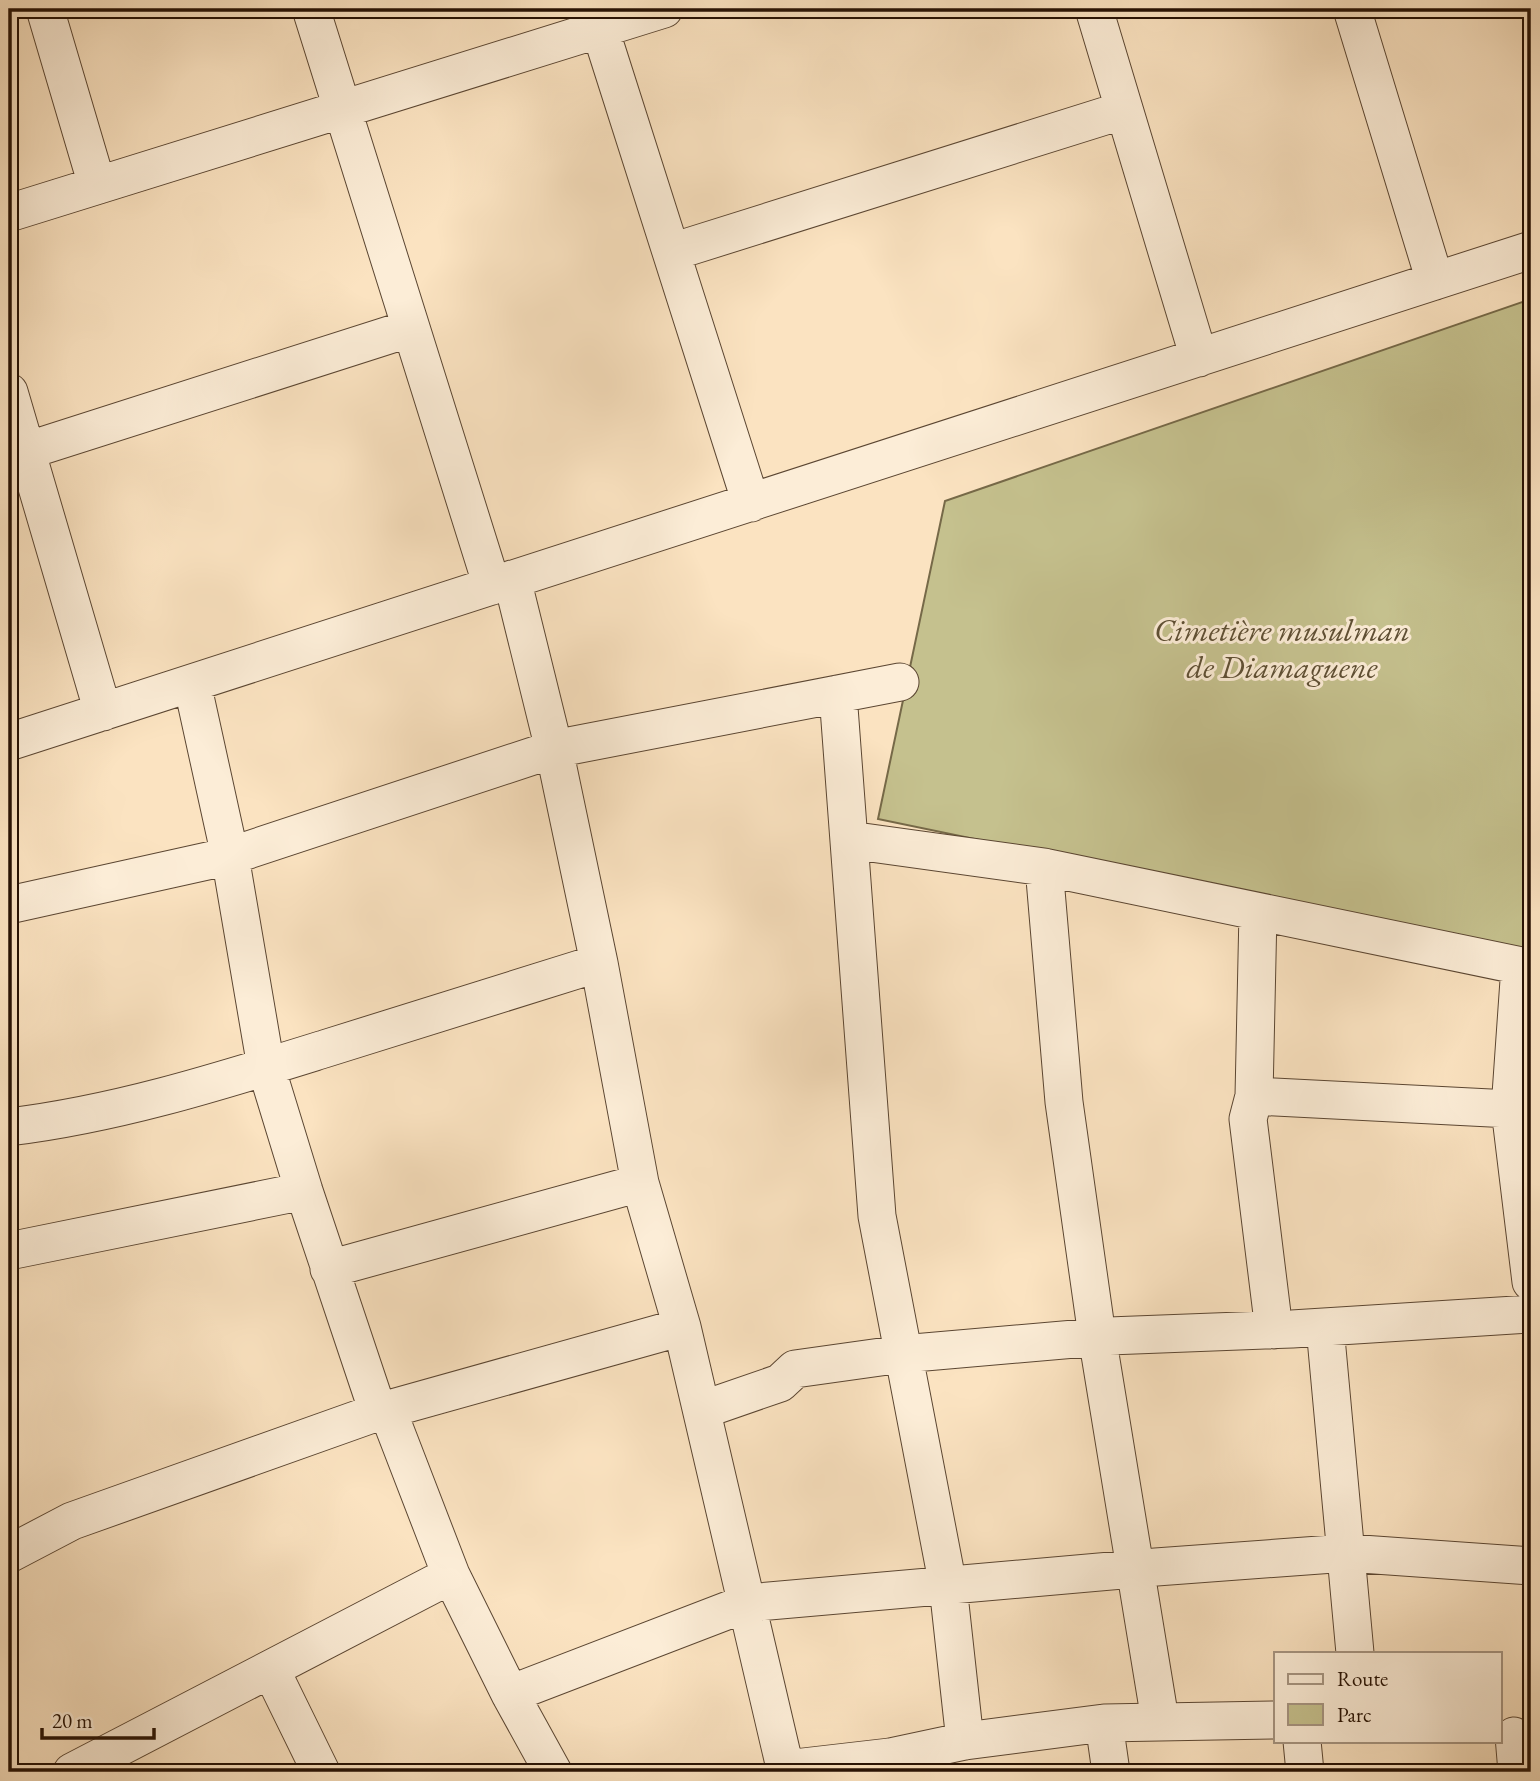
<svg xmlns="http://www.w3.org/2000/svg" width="1540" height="1781" viewBox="0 0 1540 1781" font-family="'EB Garamond',serif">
  <rect width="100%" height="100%" fill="#fbe3c1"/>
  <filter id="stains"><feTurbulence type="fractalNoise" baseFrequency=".00286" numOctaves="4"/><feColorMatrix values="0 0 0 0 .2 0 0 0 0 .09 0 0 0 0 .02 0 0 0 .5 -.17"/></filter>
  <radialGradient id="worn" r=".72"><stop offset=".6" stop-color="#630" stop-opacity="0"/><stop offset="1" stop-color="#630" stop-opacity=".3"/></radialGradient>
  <path fill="#c5c18e" stroke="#766948" stroke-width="2" d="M1531 299V954L878 819 945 501Z"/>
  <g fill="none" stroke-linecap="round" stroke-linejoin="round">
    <defs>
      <path id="minor" d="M45 9 97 185
        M311 9 492 586
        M1094 9 1199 358
        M1352 9 1435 281
        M600 29 751 503
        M9 213 664 9
        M672 252 1124 110
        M9 392 103 712
        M26 451 411 328
        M512 579 554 749 599 963 640 1183 682 1327 786 1772
        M192 683 230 856 266 1067 304 1191 378 1412
        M838 694 877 1216 948 1586 965 1741
        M9 742 1531 250
        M849 840 1044 867 1531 968
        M1044 867 1064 1102 1097 1336 1160 1720
        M9 905 230 856 554 749 900 682
        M1258 912 1254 1096 1248 1119 1274 1330
        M1520 966 1510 1109 1531 1282
        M1254 1096 1510 1109 1531 1107
        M9 1127C117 1114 221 1081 324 1049 416 1020 508 991 599 963
        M9 1251 304 1191
        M329 1269 640 1183
        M1325 1327 1355 1653
        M387 1409 451 1575 510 1694 553 1772
        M702 1410 780 1383 795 1369 902 1354 1109 1336 1292 1329 1531 1314
        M9 1554 72 1521 378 1412 682 1327
        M271 1670 321 1772
        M510 1694 747 1603 1156 1567 1347 1553 1531 1566
        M1104 1723 1111 1772
        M1514 1736 1517 1772
        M1302 1741 1305 1772
        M786 1769 890 1757 965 1741 1104 1723 1276 1720
        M72 1772 451 1575"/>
    </defs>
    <use href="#minor" stroke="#5b4632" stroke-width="39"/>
    <use href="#minor" stroke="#fcedd7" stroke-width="37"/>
  </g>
  <g text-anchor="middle" stroke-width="6" stroke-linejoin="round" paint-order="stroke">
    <g font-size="32" font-style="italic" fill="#5e4f34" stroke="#fcedd7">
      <text x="1282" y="641">Cimetière musulman<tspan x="1282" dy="37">de Diamaguene</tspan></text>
    </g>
  </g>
  <rect width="1540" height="1781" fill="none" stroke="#fbe3c1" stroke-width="35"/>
  <rect x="10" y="10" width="1519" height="1760" fill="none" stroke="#261103" stroke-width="3.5"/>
  <rect x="18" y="18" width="1505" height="1746" fill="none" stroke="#261103" stroke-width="2"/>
  <rect x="1274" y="1652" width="228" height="91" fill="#fcedd7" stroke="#a69582" stroke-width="2"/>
  <rect x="1288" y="1674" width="35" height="10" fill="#fcedd7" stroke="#a69582" stroke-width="2"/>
  <text x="1337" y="1686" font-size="21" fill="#261103">Route</text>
  <rect x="1288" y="1704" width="35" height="21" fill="#c5c18e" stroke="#a69582" stroke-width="2"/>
  <text x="1337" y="1722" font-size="21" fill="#261103">Parc</text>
  <path d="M42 1728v10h112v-10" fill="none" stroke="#261103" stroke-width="3.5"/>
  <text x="52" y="1728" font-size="21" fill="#261103" stroke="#fcedd7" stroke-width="5" paint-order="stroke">20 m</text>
  <rect width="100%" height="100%" filter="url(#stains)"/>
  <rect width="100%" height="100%" fill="url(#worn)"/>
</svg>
